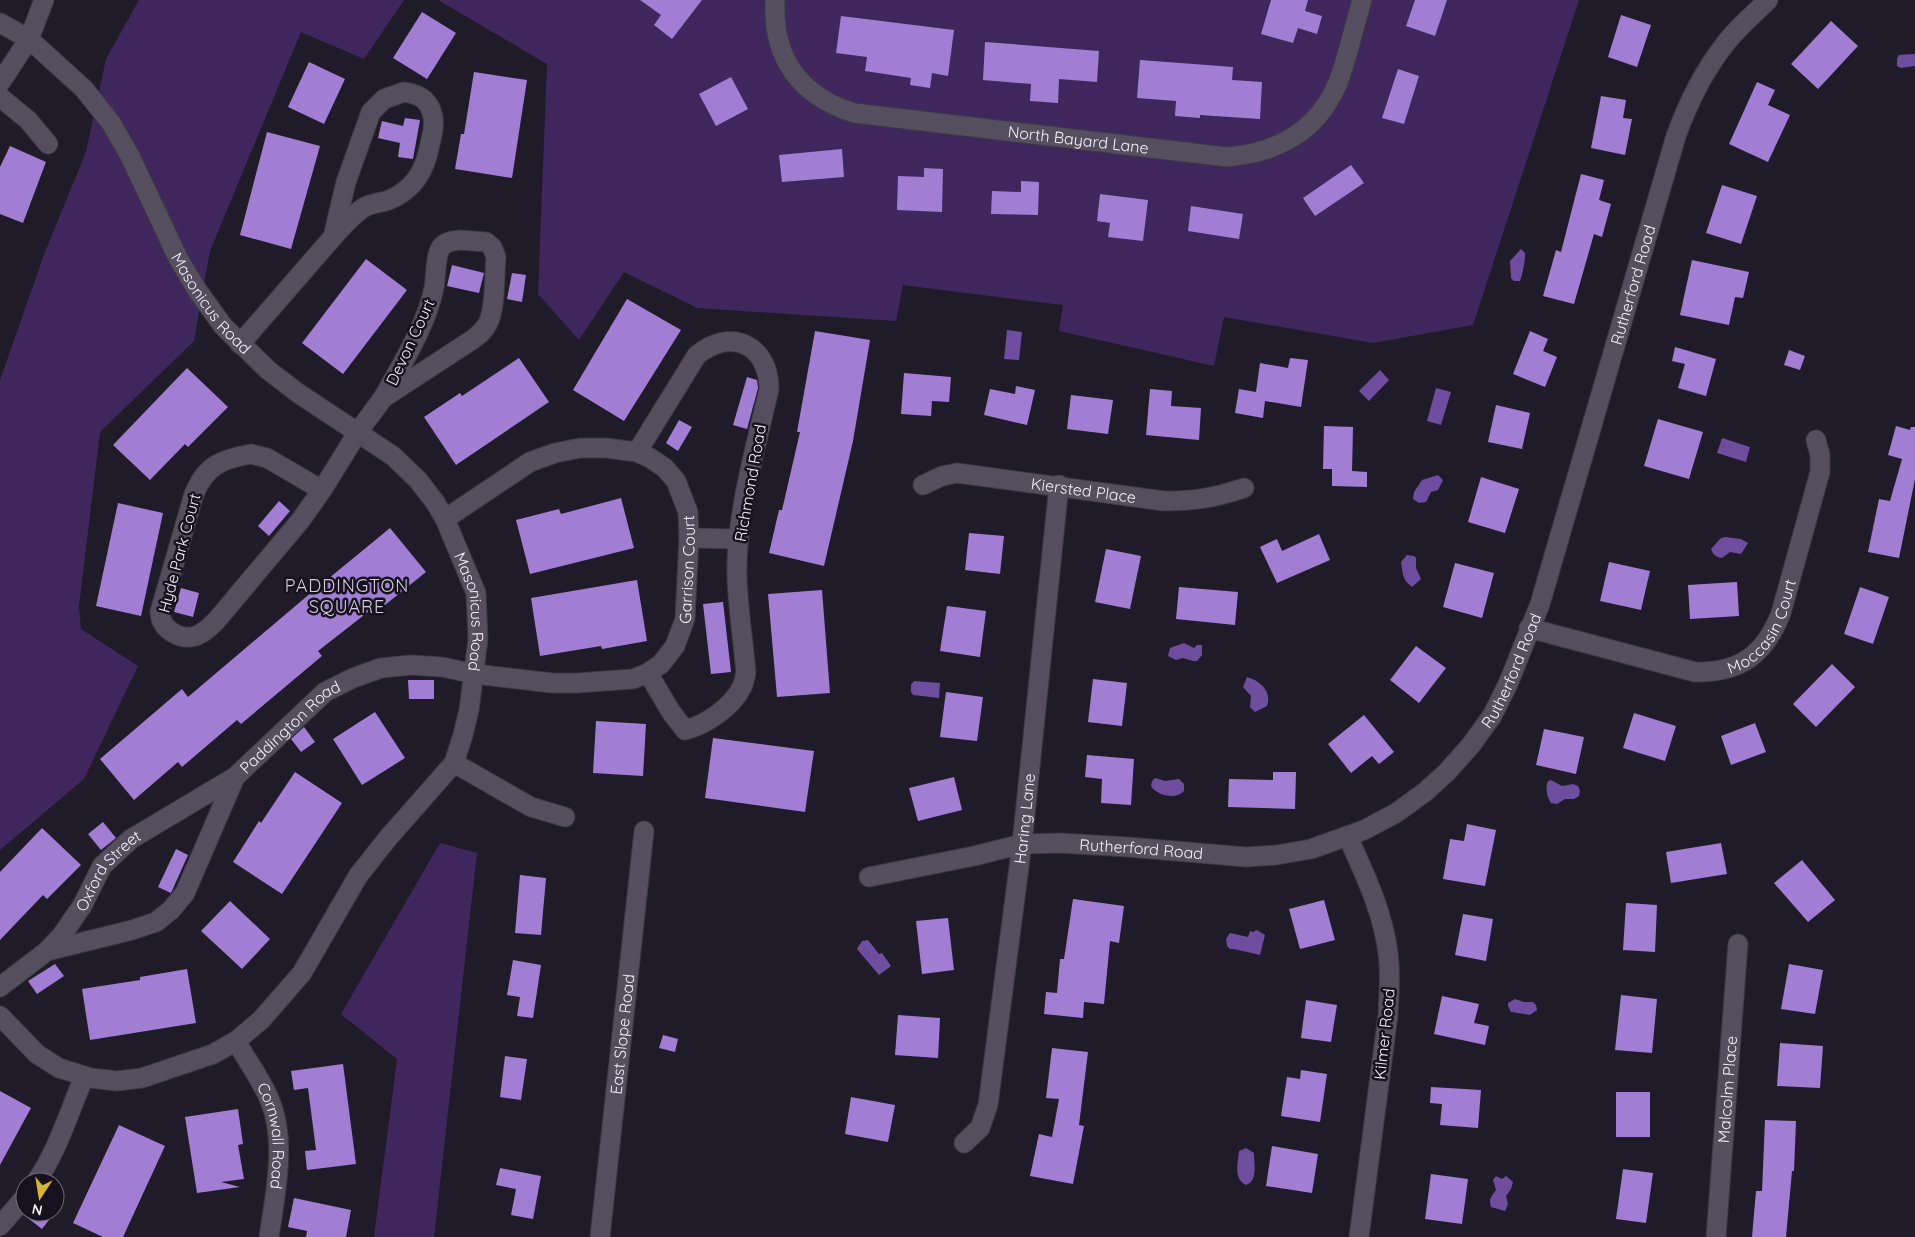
<svg xmlns="http://www.w3.org/2000/svg" width="1915" height="1237" viewBox="0 0 1915 1237" font-family="Quicksand,sans-serif">
  <rect width="100%" height="100%" fill="#201b28"/>
  <path fill="#3f275e" d="M139 0H404L364 59 301 32 210 251 194 341 100 432 79 606 81 629 138 666 84 779 0 850V380L45 252 86 152 106 59Z
    M438 0H1579L1473 325 1373 343 1224 317 1214 366 1059 331 1063 305 903 285 896 321 697 308 624 272 579 340 538 294 547 64Z
    M440 843 477 853 434 1237H374L397 1059 341 1014Z"/>
  <path fill="#6f4d9e" d="M1915 54V66L1901 68 1897 66V59L1899 55Z
    M1521 249 1525 253C1526 257 1522 277 1520 281H1514L1511 278 1510 261Z
    M1007 330 1022 332 1019 360 1004 359Z
    M1380 370 1389 380 1369 401 1359 391Z
    M1436 388 1451 392 1441 425 1427 421Z
    M1722 438 1750 447 1746 462 1717 453Z
    M1438 475 1443 480 1438 490 1431 492 1426 502 1419 503 1413 499 1414 492 1422 480Z
    M1725 537 1741 539 1748 543 1741 554 1730 552 1722 558C1716 557 1713 555 1711 549L1721 538Z
    M1407 555 1414 556 1416 558V568L1421 579 1412 587C1402 579 1403 574 1401 562Z
    M1184 643 1194 648 1197 645H1202V655L1197 661H1193L1183 658 1176 660 1168 656 1170 648Z
    M1247 677C1261 681 1272 692 1267 706L1255 712 1250 707 1251 696 1243 687Z
    M914 681 940 683 939 698 913 695 911 692V685Z
    M1155 778 1165 781 1179 779 1184 784V791C1176 800 1157 796 1151 786L1152 781Z
    M1551 780 1562 786 1573 784 1578 786 1580 791 1579 796 1574 799H1565L1557 804 1551 803C1547 798 1545 787 1548 781Z
    M1257 930 1265 935 1260 955 1234 949H1230L1227 946 1226 939 1230 933 1248 937 1250 931 1253 932Z
    M868 940 879 954 882 953 891 966 879 975 857 949 862 941Z
    M1515 999 1524 1002H1533L1536 1005 1537 1010 1530 1015 1511 1012 1508 1006V1003Z
    M1246 1148 1254 1153C1254 1165 1258 1181 1246 1185 1233 1179 1238 1163 1239 1151Z
    M1496 1176 1502 1179 1506 1176 1513 1182 1511 1189 1506 1196 1508 1204 1505 1211 1491 1207C1488 1199 1492 1196 1496 1190L1493 1180Z"/>
  <path fill="#a17ed4" d="M640 0H702L672 39 654 25 661 15Z
    M1271 0H1308L1305 11 1322 16 1317 34 1298 28 1293 43 1261 34Z
    M1415 0H1447L1435 36 1406 26Z
    M422 12 456 33 427 79 393 58Z
    M1621 15 1651 25 1637 67 1608 57Z
    M841 16 954 30 948 76 932 73 930 88 910 85 911 78 865 71 867 57 836 53Z
    M1831 21 1858 46 1818 89 1791 64Z
    M985 42 1099 51 1097 82 1059 79 1058 103 1030 101 1031 84 983 80Z
    M1140 60 1233 67 1232 80 1262 82 1260 119 1200 115V118L1175 116 1176 101 1137 98Z
    M309 62 345 79 324 124 288 107Z
    M1398 69 1419 76 1404 124 1382 118Z
    M474 72 527 80 512 178 455 169 461 134H464Z
    M731 77 748 109 716 126 699 94Z
    M1757 82 1775 90 1768 105 1790 115 1768 162 1729 144Z
    M1601 96 1626 100 1623 118 1632 119 1625 155 1591 148Z
    M405 118 420 120 413 159 398 157 400 143 378 138 382 121 403 126Z
    M267 132 320 146 291 249 240 235Z
    M10 146 46 162 23 223 0 214V167Z
    M842 149 844 177 782 182 779 155Z
    M1351 165 1364 183 1315 216 1303 198Z
    M924 168 943 169 942 212 897 210 898 176 924 177Z
    M1581 174 1604 180 1599 200 1611 204 1602 237 1594 234 1574 304 1543 296 1556 250 1561 252Z
    M1021 181 1039 182 1038 215 991 214 992 191 1021 192Z
    M1722 185 1757 196 1741 244 1706 233Z
    M1100 194 1148 200 1143 241 1108 237 1110 223 1097 221Z
    M1191 206 1243 214 1239 239 1188 231Z
    M366 259 407 290 343 374 302 343Z
    M1692 260 1749 272 1743 298 1735 297 1729 325 1680 315Z
    M452 265 484 273 479 293 447 286Z
    M512 273 526 275 522 302 507 299Z
    M627 299 681 330 624 421 573 390Z
    M815 331 870 340 853 441 824 566 769 553 779 510H782L800 432H797Z
    M1530 331 1548 339 1543 351 1557 357 1545 387 1513 374Z
    M1675 347 1716 359 1706 396 1678 388 1685 364 1672 361Z
    M1789 350 1805 356 1800 370 1784 365Z
    M519 358 549 402 456 465 424 417 460 393 462 396Z
    M1290 358 1308 360 1301 407 1265 401 1263 418 1235 413 1239 389 1256 392 1260 363 1288 368Z
    M187 368 228 407 188 447 185 444 150 480 113 445Z
    M904 373 951 377 949 402 932 401 931 416 901 414Z
    M747 377 757 380 758 388 747 429 733 425Z
    M1016 386 1035 390 1027 425 984 415 990 389 1015 394Z
    M1150 389 1172 391 1171 406 1201 408 1199 440 1146 435Z
    M1071 395 1113 400 1108 434 1067 429Z
    M1496 405 1530 413 1522 449 1488 442Z
    M1658 419 1703 432 1689 479 1644 466Z
    M679 420 692 427 678 451 666 443Z
    M1324 426 1353 427 1352 471 1367 472V487L1332 486V469H1323Z
    M1896 426 1910 430 1911 427H1915V479L1899 558 1868 552 1879 499 1890 501 1902 459 1888 455Z
    M1481 477 1519 489 1505 533 1468 522Z
    M621 498 634 548 530 574 516 520 559 509 561 514Z
    M279 501 290 511 269 536 258 526Z
    M118 503 163 513 141 616 96 606Z
    M390 528 426 572 385 605 382 601 318 651 322 656 241 724 237 720 182 767 178 762 134 800 100 759 182 689 188 697 306 597Z
    M969 533 1004 536 1000 574 965 570Z
    M1319 534 1330 560 1277 583 1260 547 1277 539 1282 551Z
    M1106 549 1141 556 1130 609 1095 602Z
    M1609 562 1650 571 1641 610 1600 601Z
    M1455 563 1494 573 1482 618 1443 607Z
    M637 580 647 641 602 649 601 646 540 656 531 598Z
    M1737 582 1739 616 1690 619 1688 585Z
    M1179 587 1238 592 1235 625 1176 619Z
    M1860 587 1889 597 1873 644 1844 634Z
    M181 588 199 593 193 617 174 612Z
    M822 590 830 693 777 697 768 594Z
    M723 602 731 672 711 674 703 604Z
    M947 606 986 611 980 657 940 651Z
    M1416 646 1446 668 1419 703 1390 680Z
    M1832 664 1855 687 1816 727 1793 704Z
    M1093 679 1127 683 1122 726 1088 722Z
    M408 680H434V699H409Z
    M946 692 983 697 977 741 940 737Z
    M375 712 405 758 362 785 333 739Z
    M1634 713 1676 726 1665 761 1623 748Z
    M1364 715 1394 752 1379 764 1372 756 1351 773 1328 744Z
    M596 721 646 724 643 776 593 773Z
    M1755 723 1766 752 1731 765 1721 736Z
    M304 727 315 742 301 752 291 739Z
    M1544 729 1584 737 1576 774 1536 765Z
    M713 738 814 751 805 812 705 798Z
    M1087 755 1134 759 1131 805 1101 803 1102 779 1085 777Z
    M295 772 342 803 282 894 233 862 259 821 261 823Z
    M1273 772H1296L1295 809 1228 807 1229 779 1273 780Z
    M954 777 962 810 918 821 909 788Z
    M103 822 116 838 101 850 88 834Z
    M1467 824 1496 830 1485 886 1443 879 1450 839 1464 841Z
    M42 828 81 865 47 899 43 895 0 940V872Z
    M1721 843 1727 874 1671 883 1666 852Z
    M176 849 188 855 171 893 158 887Z
    M1802 860 1835 900 1808 922 1774 883Z
    M520 875 546 878 541 935 515 933Z
    M1073 899 1124 906 1119 943 1110 941 1104 1004 1084 1002 1083 1018 1044 1014 1046 992 1057 993 1060 959H1064Z
    M1324 900 1335 940 1300 949 1289 909Z
    M230 901 270 939 242 969 201 931Z
    M1626 903 1657 905 1655 952 1623 950Z
    M1463 914 1493 919 1486 961 1455 955Z
    M948 918 954 970 922 974 916 921Z
    M513 960 541 965 533 1018 517 1016 520 997 507 995Z
    M55 964 64 976 37 994 28 981Z
    M1789 964 1823 970 1815 1014 1781 1009Z
    M187 969 196 1023 90 1040 82 989 140 980V977Z
    M1621 995 1657 999 1652 1053 1615 1050Z
    M1442 996 1479 1004 1474 1023 1489 1026 1485 1045 1434 1034Z
    M1306 1000 1337 1005 1331 1042 1301 1038Z
    M898 1015 940 1018 938 1058 895 1055Z
    M663 1035 678 1039 675 1052 659 1048Z
    M1780 1043 1823 1046 1820 1088 1777 1086Z
    M1052 1048 1088 1052 1079 1125 1084 1126 1073 1184 1030 1176 1039 1134 1052 1137 1059 1099 1046 1098Z
    M505 1056 527 1059 521 1100 500 1097Z
    M343 1064 356 1164 307 1170 305 1151 316 1150 308 1088 294 1090 291 1071Z
    M1301 1070 1327 1074 1320 1122 1281 1116 1287 1077 1300 1079Z
    M1431 1087 1481 1090 1478 1128 1440 1125 1442 1104 1430 1103Z
    M0 1091 31 1108 0 1165Z
    M1616 1092H1650V1137H1616Z
    M851 1097 895 1105 888 1142 845 1134Z
    M238 1109 243 1144 238 1145 244 1179 221 1182 240 1187 197 1193 185 1117Z
    M1765 1120 1796 1121 1794 1171H1792L1786 1237H1752L1756 1191H1762Z
    M119 1125 165 1146 123 1237H103L73 1223Z
    M1272 1146 1318 1154 1312 1193 1266 1186Z
    M500 1168 541 1176 533 1219 511 1215 516 1189 496 1185Z
    M1623 1169 1653 1173 1646 1223 1616 1219Z
    M1431 1174 1468 1179 1462 1224 1425 1219Z
    M294 1198 351 1210 346 1237H306L307 1231 288 1227Z
    M27 1212H55L42 1229 24 1215Z"/>
  <g fill="none" stroke-linecap="round" stroke-linejoin="round">
    <defs>
      <g id="minor">
        <path id="s1" d="M775 0C772 58 800 96 854 113L1227 157C1276 153 1316 133 1337 85 1347 60 1354 27 1362 0"/>
        <path id="s2" d="M0 23 29 39 84 89 111 123 130 156 178 258 197 290 223 326 268 370 298 393 393 456 418 480 435 502 445 519 476 593 478 639 469 710 463 735 454 763 388 838 358 876 302 973 261 1020 236 1041 213 1054 142 1078 117 1081 91 1078 59 1068 37 1054 0 1016"/>
        <path d="M0 83 29 39 44 0"/>
        <path d="M404 92C420 94 430 101 433 117 435 127 432 135 430 144 425 170 415 189 389 200 381 203 371 203 363 208 351 216 343 226 333 237L346 182 371 112 384 99Z"/>
        <path d="M0 97 28 120 48 144"/>
        <path d="M460 240 486 242 492 247 496 257C494 275 496 307 488 323 484 331 479 335 472 340L383 398C401 366 427 324 434 288 436 278 435 254 442 246 447 241 454 241 460 240Z"/>
        <path d="M240 344 333 237"/>
        <path d="M637 452 697 355C731 327 769 345 769 389 756 446 735 519 737 577 738 608 743 640 746 672 745 677 744 683 742 687 732 707 706 725 685 730L671 712 648 673"/>
        <path d="M251 454 267 458 322 490 300 521 216 621C210 627 204 633 196 636 180 641 160 629 160 612L194 494C206 465 222 459 251 454Z"/>
        <path id="s3" d="M923 485 942 476 957 473 1164 501C1195 501 1214 498 1244 488"/>
        <path d="M322 490 358 432 383 398"/>
        <path d="M689 538 739 539"/>
        <path id="s4" d="M1529 628 1695 672C1739 673 1765 655 1781 613L1820 472V455L1816 440"/>
        <path d="M454 763 531 807 565 817"/>
        <path d="M1348 837C1365 875 1383 912 1388 953 1391 974 1389 995 1388 1015L1359 1237"/>
        <path id="s5" d="M869 877 974 856 1022 844 1060 843 1128 847 1246 857 1276 855 1311 849 1364 830 1396 813 1425 792 1447 772 1471 745 1492 716 1508 684 1540 604 1676 136C1688 103 1703 72 1725 44 1737 28 1754 14 1768 0"/>
        <path id="s6" d="M47 951 132 930 156 922 171 910 185 893 235 777 325 692 353 678 381 668 411 665 442 667 475 674 552 683H577L633 679 648 673 661 664 675 646 685 619 689 538 688 512 676 481 665 468 650 458 637 452 606 448H580L555 453 530 462 445 519"/>
        <path id="s7" d="M0 987 47 951 62 935 82 906 102 866 131 839 235 777"/>
        <path id="s8" d="M236 1041C247 1061 262 1080 270 1101 287 1140 275 1196 269 1237"/>
        <path id="s9" d="M964 1143 980 1128 988 1105 1022 844 1059 485"/>
        <path d="M36 1182C58 1150 69 1112 84 1077"/>
        <path d="M0 1226 25 1197"/>
        <path id="s10" d="M600 1237 644 831"/>
        <path id="s11" d="M1716 1237 1738 944"/>
      </g>
    </defs>
    <use href="#minor" stroke="#3d3943" stroke-width="21"/>
    <use href="#minor" stroke="#544e5e" stroke-width="19"/>
  </g>
  <g text-anchor="middle" stroke-width="5" stroke-linejoin="round" paint-order="stroke">
    <g font-size="16" fill="#f4f0fa" stroke="#16111e">
      <text dy="6" stroke="none"><textPath href="#s1" startOffset="376">North Bayard Lane</textPath></text>
      <text dy="6" stroke="none"><textPath href="#s5" startOffset="1131">Rutherford Road</textPath></text>
      <text dy="6" stroke="none"><textPath href="#s2" startOffset="358">Masonicus Road</textPath></text>
      <text transform="translate(410 342) rotate(-65)" y="6">Devon Court</text>
      <text transform="translate(750 483) rotate(-80)" y="6">Richmond Road</text>
      <text dy="6" stroke="none"><textPath href="#s3" startOffset="164">Kiersted Place</textPath></text>
      <text transform="translate(179 553) rotate(-75)" y="6">Hyde Park Court</text>
      <text dy="6" stroke="none"><textPath href="#s6" startOffset="852">Garrison Court</textPath></text>
      <text dy="6" stroke="none"><textPath href="#s2" startOffset="778">Masonicus Road</textPath></text>
      <text dy="6" stroke="none"><textPath href="#s4" startOffset="262">Moccasin Court</textPath></text>
      <text dy="6" stroke="none"><textPath href="#s5" startOffset="726">Rutherford Road</textPath></text>
      <text dy="6" stroke="none"><textPath href="#s6" startOffset="355">Paddington Road</textPath></text>
      <text dy="6" stroke="none"><textPath href="#s9" startOffset="335">Haring Lane</textPath></text>
      <text dy="6" stroke="none"><textPath href="#s5" startOffset="276">Rutherford Road</textPath></text>
      <text dy="6" stroke="none"><textPath href="#s7" startOffset="161">Oxford Street</textPath></text>
      <text dy="6" stroke="none"><textPath href="#s10" startOffset="204">East Slope Road</textPath></text>
      <text transform="translate(1384 1034) rotate(-84)" y="6">Kilmer Road</text>
      <text dy="6" stroke="none"><textPath href="#s11" startOffset="148">Malcolm Place</textPath></text>
      <text dy="6" stroke="none"><textPath href="#s8" startOffset="104">Cornwall Road</textPath></text>
    </g>
    <g font-size="18" letter-spacing="1" fill="#d3cddf" stroke="#16111e">
      <text x="347" y="592">PADDINGTON<tspan x="347" dy="21">SQUARE</tspan></text>
    </g>
  </g>
  <g transform="translate(40 1197) rotate(192)"><circle r="24" fill="#16111e" stroke="#6f6a76"/>
  <path d="M0-4L9 19L0 12L-9 19Z" fill="#d7b434"/>
  <text y="-8" font-size="14" font-weight="bold" text-anchor="middle" fill="#f4f0fa">N</text>
  </g>
</svg>
